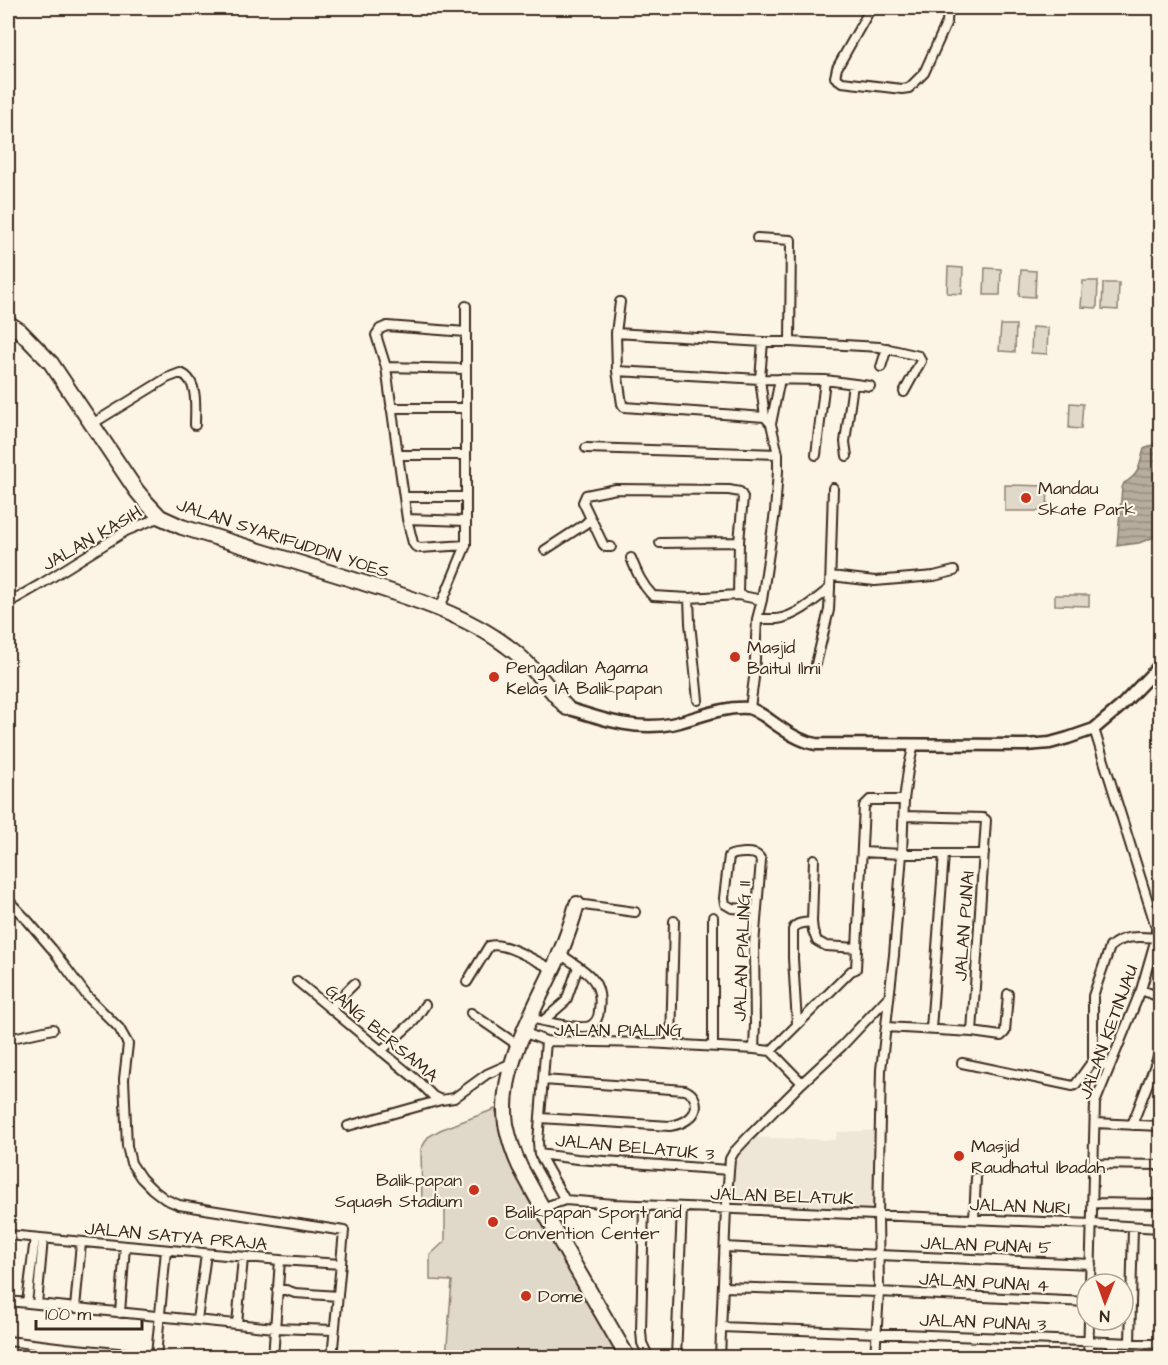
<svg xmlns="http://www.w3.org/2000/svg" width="1168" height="1365" viewBox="0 0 1168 1365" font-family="'Architects Daughter',sans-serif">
  <defs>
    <pattern id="water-rules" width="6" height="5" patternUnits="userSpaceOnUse" patternTransform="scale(1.5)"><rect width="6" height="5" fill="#b7ad9e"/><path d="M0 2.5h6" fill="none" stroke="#968d80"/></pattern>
  </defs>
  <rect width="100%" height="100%" fill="#fcf5e5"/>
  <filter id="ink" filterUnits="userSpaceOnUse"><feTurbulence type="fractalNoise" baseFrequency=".0167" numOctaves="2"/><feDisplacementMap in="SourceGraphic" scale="12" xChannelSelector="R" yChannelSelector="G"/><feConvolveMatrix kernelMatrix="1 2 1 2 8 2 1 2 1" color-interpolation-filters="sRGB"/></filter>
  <g filter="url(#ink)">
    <path fill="#eee6d6" d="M880 1130 877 1212 729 1205 733 1160 748 1137 833 1140 836 1139 837 1132Z"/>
    <path fill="#e0d8c8" stroke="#8e8173" stroke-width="1.5" d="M948 267 963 268 962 294 947 293Z
      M985 268 1001 269 1000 295H984Z
      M1021 270 1036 271 1035 297 1019 296Z
      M1083 281H1098L1097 308 1081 307Z
      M1103 283H1119L1118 310 1102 309Z
      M1001 325H1016L1015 352 999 351Z
      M1032 327 1048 328 1047 354 1031 353Z
      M1070 403 1083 404 1081 429 1069 428Z
      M1005 485 1048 486 1047 511H1005Z
      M1055 595H1089V606L1055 605Z
      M495 1109 524 1192 620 1357H446L452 1281 430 1280V1255L445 1241V1203L422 1202 421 1149 428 1137 440 1130Z"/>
    <path fill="url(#water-rules)" stroke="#85796b" stroke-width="1.5" d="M1160 441V535L1139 543 1117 546 1122 488 1124 483C1140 474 1139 466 1144 449Z"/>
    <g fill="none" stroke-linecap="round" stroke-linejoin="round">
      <defs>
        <path id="street" d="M870 8 868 13 837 68 835 77 842 82 902 89 909 88 924 73 947 22 948 8
          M757 238 791 240 790 342
          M620 302 616 333 763 342H790L880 347 919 356 921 361 904 392
          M616 333 617 371 622 404 624 407 765 417
          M386 367 376 335 380 329 387 326 466 332
          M881 367 887 348
          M617 371 760 379 825 380 870 386
          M391 408H466
          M92 424 167 378 180 373C199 379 195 408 195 425
          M771 424 780 379
          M586 448 778 454
          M398 455 386 367 466 369
          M465 455H398L407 519 413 543 415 546 420 548 466 545
          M816 455 825 380
          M847 456 845 442 853 384
          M405 497H465
          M407 519 465 521
          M660 543 739 542
          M611 547H606L603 544 583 502 586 495 616 489 729 490 740 492 743 497 739 542 738 595 689 598 653 596C642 585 637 573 631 558
          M545 550 585 524 590 519
          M831 576 875 581 934 576 954 571
          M738 595 762 600
          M689 598 690 623 698 700
          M8 603 41 584 126 531 160 517
          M439 610 466 545V306
          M757 619C764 619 770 619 777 619 797 616 815 600 830 588L833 488
          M816 664 829 610 830 588
          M750 708 754 678 757 619 762 600 775 512 778 471V454L771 424 765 417 760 379 763 342
          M862 852 902 854H984
          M814 859 812 922 813 931 817 941 826 946 857 948
          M8 900 28 921 52 949 87 996 119 1028 128 1044 124 1079 127 1146 131 1163 141 1178 152 1189 165 1199 179 1205 344 1231 332 1358
          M577 904 635 912
          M297 981 418 1081 433 1096 441 1100 454 1098 487 1074 512 1063
          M467 982 489 946C505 941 537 962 552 969
          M1141 990 1160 997
          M330 1008 354 984
          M471 1013 519 1046
          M530 1018C541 1021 581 1030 590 1026 596 1023 599 1016 599 1010 604 978 583 970 560 954
          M543 1021 566 1001 578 967
          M797 1024 793 958V930C795 922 805 923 812 922
          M886 1027 972 1032 986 820 983 818 904 816
          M931 1029 944 854
          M523 1032 546 1041
          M972 1032 1001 1036 1005 1032 1008 994
          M8 1039 53 1029
          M671 1044 674 921
          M713 1046V917
          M754 1049 755 1024 754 945 761 860C760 859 760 857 758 856 754 851 735 853 729 856L724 898 725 904 732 908 756 910
          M381 1051 414 1021 425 1005
          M771 1051 851 971 856 969 864 806 870 800H904
          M962 1063 1073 1086 1076 1084 1094 1059
          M1109 1067 1098 1063 1093 1057V996L1110 947C1124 934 1142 937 1159 938
          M540 1118 670 1126C683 1124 700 1116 695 1100 693 1094 690 1092 685 1090L543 1080
          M1095 1123 1160 1126
          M1132 1125 1160 1052
          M348 1126 441 1100
          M539 1154 577 1159 729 1170
          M1094 1164 1160 1165
          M565 1200 539 1154 538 1142 546 1041 648 1043 754 1049 771 1051 802 1083
          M1093 1203 1160 1204
          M644 1205 641 1331 642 1343 649 1358
          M542 1208 565 1200 614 1204 1092 1224 1160 1228
          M974 1219 976 1178
          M8 1235 280 1260 273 1358
          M725 1247 879 1255 1091 1264
          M280 1260 341 1264
          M1090 1284 1095 1103 1141 990 1156 938V927L1094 729
          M723 1287 879 1292 1087 1302
          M277 1290H286L295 1293 338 1296
          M8 1301 275 1328 334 1330
          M27 1303 35 1238
          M37 1304 43 1239
          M75 1308 81 1243
          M120 1313 125 1246
          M197 1320 206 1254
          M237 1324 243 1258
          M721 1327 1160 1344
          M8 1341 65 1348 170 1358
          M1130 1343 1133 1227
          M156 1356 166 1250
          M676 1358 682 1207
          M720 1358 726 1208 730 1159 734 1152 748 1137 802 1083 842 1046 889 996
          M875 1358 879 1292 878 1215 881 1070 894 955 902 854 904 800 908 770 914 744
          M1088 1358 1089 1320"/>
        <path id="secondary" d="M567 708C602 719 635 731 671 724 696 719 721 706 748 708 753 709 759 713 764 716 780 727 797 741 816 744L1026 745 1050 743 1068 738 1094 729 1120 707 1160 665"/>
        <path id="highway" d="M8 323 20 331 51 363 136 490 145 501 160 517 182 527C237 544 293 561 348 578 401 595 462 612 507 646 531 663 547 687 567 708
          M577 904C572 922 566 939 559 956 537 1006 498 1067 506 1124 509 1139 514 1154 520 1167L561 1242 628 1358"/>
      </defs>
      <use href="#street" stroke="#3b2a1e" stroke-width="12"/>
      <use href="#secondary" stroke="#3b2a1e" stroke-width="15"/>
      <use href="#highway" stroke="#3b2a1e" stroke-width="18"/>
      <use href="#street" stroke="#fcf5e5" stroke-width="8"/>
      <use href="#secondary" stroke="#fcf5e5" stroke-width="10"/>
      <use href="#highway" stroke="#fcf5e5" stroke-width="14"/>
    </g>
  </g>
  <g fill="#c8321e" stroke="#fcf5e5" stroke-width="2">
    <circle cx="1026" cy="498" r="6"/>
    <circle cx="735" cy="657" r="6"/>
    <circle cx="494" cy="677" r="6"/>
    <circle cx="959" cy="1156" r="6"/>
    <circle cx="474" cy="1190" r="6"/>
    <circle cx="493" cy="1222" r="6"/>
    <circle cx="526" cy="1296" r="6"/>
  </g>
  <g text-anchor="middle" stroke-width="4.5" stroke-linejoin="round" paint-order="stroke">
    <g font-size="18" fill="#3b2a1e" stroke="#fcf5e5" text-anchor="start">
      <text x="1038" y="494">Mandau<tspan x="1038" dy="21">Skate Park</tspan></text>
      <text x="747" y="653">Masjid<tspan x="747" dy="21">Baitul Ilmi</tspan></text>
      <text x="506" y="673">Pengadilan Agama<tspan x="506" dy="21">Kelas IA Balikpapan</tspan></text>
      <text x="971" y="1152">Masjid<tspan x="971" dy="21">Raudhatul Ibadah</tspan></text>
      <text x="462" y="1186" text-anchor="end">Balikpapan<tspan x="462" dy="21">Squash Stadium</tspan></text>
      <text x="505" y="1218">Balikpapan Sport and<tspan x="505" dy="21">Convention Center</tspan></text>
      <text x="538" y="1302">Dome</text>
    </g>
    <g font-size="18" fill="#3b2a1e" stroke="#fcf5e5">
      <text transform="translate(92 538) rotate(-30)" y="6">JALAN KASIH</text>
      <text transform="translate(283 538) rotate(18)" y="6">JALAN SYARIFUDDIN YOES</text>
      <text transform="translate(964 926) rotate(-86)" y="6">JALAN PUNAI</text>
      <text transform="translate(742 951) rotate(-88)" y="6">JALAN PIALING II</text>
      <text x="618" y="1036">JALAN PIALING</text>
      <text transform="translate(1108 1032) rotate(-70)" y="6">JALAN KETINJAU</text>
      <text transform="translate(382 1033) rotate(40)" y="6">GANG BERSAMA</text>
      <text transform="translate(635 1147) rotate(5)" y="6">JALAN BELATUK 3</text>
      <text transform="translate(782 1196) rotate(2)" y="6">JALAN BELATUK</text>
      <text transform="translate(1020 1206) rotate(2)" y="6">JALAN NURI</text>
      <text transform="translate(176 1236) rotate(5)" y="6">JALAN SATYA PRAJA</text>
      <text transform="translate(986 1245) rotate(2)" y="6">JALAN PUNAI 5</text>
      <text transform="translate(984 1282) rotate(3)" y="6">JALAN PUNAI 4</text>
      <text transform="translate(983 1322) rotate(2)" y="6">JALAN PUNAI 3</text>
    </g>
  </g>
  <rect width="1168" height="1365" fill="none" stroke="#fcf5e5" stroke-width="30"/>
  <rect x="15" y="15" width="1138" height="1335" fill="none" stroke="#3b2a1e" stroke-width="2" filter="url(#ink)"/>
  <g transform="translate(1105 1302) rotate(181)"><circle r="28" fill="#fcf5e5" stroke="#afa495" stroke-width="1.5"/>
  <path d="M0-4.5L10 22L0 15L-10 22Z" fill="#c8321e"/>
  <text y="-9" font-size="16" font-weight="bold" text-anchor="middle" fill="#3b2a1e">N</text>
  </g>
  <path d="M36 1320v9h106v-9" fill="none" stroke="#3b2a1e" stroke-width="3"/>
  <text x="45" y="1320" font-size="18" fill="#3b2a1e" stroke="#fcf5e5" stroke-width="4.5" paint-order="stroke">100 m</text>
</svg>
